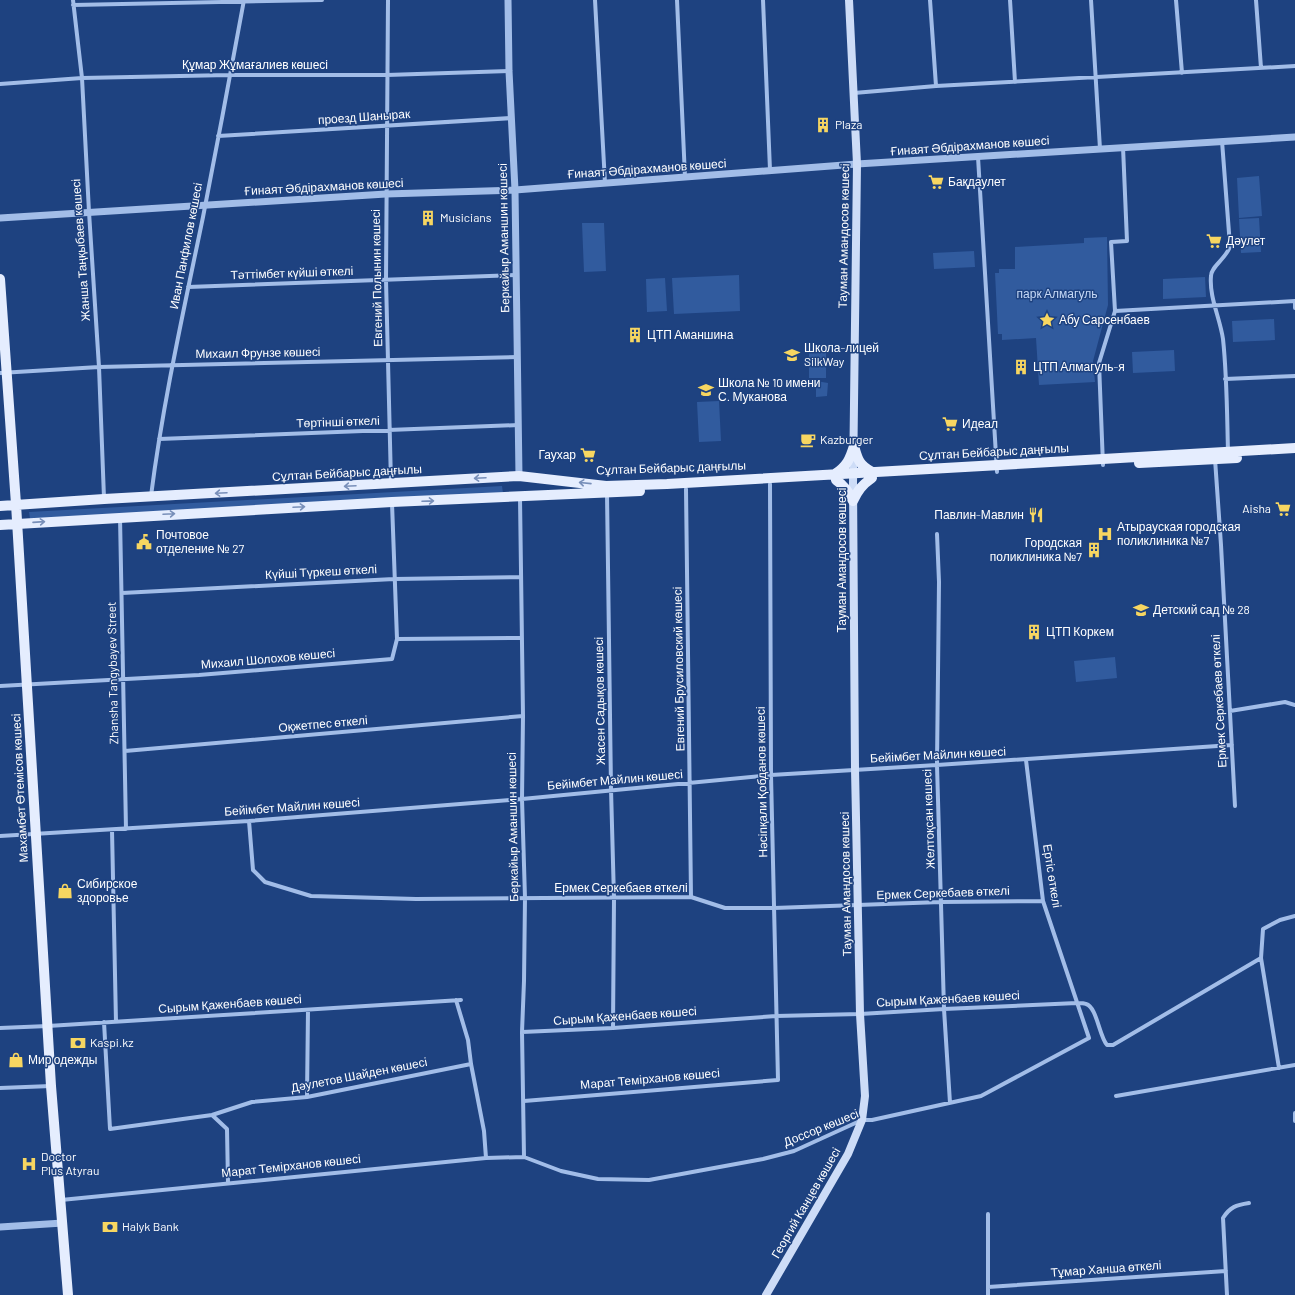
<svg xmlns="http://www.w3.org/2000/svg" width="1295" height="1295" viewBox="0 0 1295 1295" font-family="Barlow,sans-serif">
  <rect width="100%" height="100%" fill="#1e4280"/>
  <path fill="#315b9e" d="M1259 176 1262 216 1239 218 1237 178Z
    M1259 218 1261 252 1241 253 1239 219Z
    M582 223H604L606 271 584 272Z
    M1107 237 1108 305 1093 361 1095 382 1039 385 1036 338 1002 340V334H998L995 273H999V269H1015V247L1084 243V238Z
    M974 251 975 267 934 269 933 253Z
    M739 275 740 311 674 314 672 278Z
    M1205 277 1206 297 1163 299V279Z
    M665 278 667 311 647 312 646 279Z
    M1274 319 1275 340 1233 342 1232 321Z
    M809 344H826V378H809Z
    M1174 350 1175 371 1133 373 1132 352Z
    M816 381 828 383 827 396 816 397Z
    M719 401 721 441 699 442 697 402Z
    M502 486 503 493 30 519 29 512Z
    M1115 657 1117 678 1076 682 1074 661Z"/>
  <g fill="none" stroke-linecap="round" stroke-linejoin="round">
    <path stroke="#a2bde8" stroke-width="4" d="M73 0 82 78 89 212 99 367 104 498
      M388 0 386 280 391 483
      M595 0 605 183
      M677 0 685 177
      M763 0 770 170
      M930 0 936 86
      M1010 0 1015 82
      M1091 0 1100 149
      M1176 0 1182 73
      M1256 0 1261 68
      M73 5 322 0
      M0 84 82 78 229 75H387L509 71
      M854 93 936 86 1295 66
      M218 136 512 118
      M1222 141 1230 246C1227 258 1211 266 1211 276 1209 297 1220 318 1223 339 1227 376 1227 414 1228 452
      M978 157 997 472
      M188 287 516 275
      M1295 302V308
      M1115 311 1295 301
      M0 373 99 367 518 357
      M1225 379 1295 376
      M159 439 519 425
      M1215 459 1221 545 1235 806
      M1103 465 1099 363 1115 311 1111 242 1127 241 1123 147
      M686 489 691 897
      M607 493 611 789 614 899 613 1028
      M151 496C163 402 184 309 203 217 217 145 231 72 244 0
      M520 498 523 716 522 799 525 898 524 981 522 1032 524 1157
      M392 503 397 639
      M120 517 126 829
      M937 534 939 582 937 765 944 1009 950 1103
      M122 593 394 579 521 577
      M0 686 199 675 392 659 397 639 522 638
      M1230 711 1285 702 1295 705
      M125 751 523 716
      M249 821 253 870 265 882 311 896 416 899 691 897 725 908H774L941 902 1043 901
      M112 830 116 1022
      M0 836 249 821 522 799 771 775 937 765 1232 745
      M456 1000 468 1040 471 1064 484 1131 486 1158
      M104 1022 110 1129 212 1115 252 1102 307 1097 471 1064
      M0 1028 48 1026 461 1000
      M522 1032 613 1028 776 1016 860 1014 944 1009 1077 1003C1080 1003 1084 1003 1086 1004 1097 1007 1099 1036 1107 1045H1113L1261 958
      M1279 1068 1261 958 1263 929 1280 920 1295 916
      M0 1088 51 1086
      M1116 1096 1295 1065
      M307 1097 308 1010
      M524 1101 778 1080 771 775 770 484
      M1295 1113V1121
      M212 1115 227 1129 228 1183
      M61 1200 486 1158 524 1157 561 1171 598 1179 649 1180 763 1159 794 1151 862 1120H872L981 1096 1089 1038 1043 901 1026 760
      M988 1214V1295
      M988 1287 1226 1271
      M1227 1295 1223 1218C1230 1207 1236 1205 1249 1203"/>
    <path stroke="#a2bde8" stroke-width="7" d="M508 0 509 71 515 190 519 476
      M0 218 386 194 515 190 857 164 1295 137
      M0 1227 63 1223"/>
    <path stroke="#cddcf7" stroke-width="8" d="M766 1295 848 1154 862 1120 865 1096 860 1014 855 769 853 483 857 164 849 0"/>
    <path stroke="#e5edfe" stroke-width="10" d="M0 279 16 504 51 1086 68 1295
      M854 446C858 460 859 465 872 472
      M1139 463 1237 458
      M835 474C847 466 850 459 854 446
      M836 480C845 486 849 492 853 501
      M853 501C858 490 862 485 872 478
      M0 506 104 499 519 476 606 486 667 484 1295 448
      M0 525 392 502 640 491"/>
  </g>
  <defs><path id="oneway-shaft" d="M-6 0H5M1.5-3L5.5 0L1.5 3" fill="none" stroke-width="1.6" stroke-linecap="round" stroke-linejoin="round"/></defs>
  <g stroke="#788fb9">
    <use href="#oneway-shaft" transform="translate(480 478) rotate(177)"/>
    <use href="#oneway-shaft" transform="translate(585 483) rotate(-174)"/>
    <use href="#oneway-shaft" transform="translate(350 486) rotate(177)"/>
    <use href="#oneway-shaft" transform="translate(221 493) rotate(177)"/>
    <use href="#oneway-shaft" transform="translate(428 501) rotate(-2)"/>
    <use href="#oneway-shaft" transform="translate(299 507) rotate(-3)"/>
    <use href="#oneway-shaft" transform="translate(169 514) rotate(-3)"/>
    <use href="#oneway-shaft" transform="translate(39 522) rotate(-4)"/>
  </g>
  <defs>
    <symbol id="building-bare" viewBox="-9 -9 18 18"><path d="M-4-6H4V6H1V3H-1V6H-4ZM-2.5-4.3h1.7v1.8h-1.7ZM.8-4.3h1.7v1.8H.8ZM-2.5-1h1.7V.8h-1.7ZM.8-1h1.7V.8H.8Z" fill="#f7d661" stroke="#1e4280" stroke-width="2.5" paint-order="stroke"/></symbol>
    <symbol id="supermarket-bare" viewBox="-9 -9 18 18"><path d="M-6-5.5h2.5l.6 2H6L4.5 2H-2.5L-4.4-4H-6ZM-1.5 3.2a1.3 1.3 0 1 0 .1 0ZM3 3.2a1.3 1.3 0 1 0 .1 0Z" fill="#f7d661" stroke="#1e4280" stroke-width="2.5" paint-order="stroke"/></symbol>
    <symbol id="sight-bare" viewBox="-9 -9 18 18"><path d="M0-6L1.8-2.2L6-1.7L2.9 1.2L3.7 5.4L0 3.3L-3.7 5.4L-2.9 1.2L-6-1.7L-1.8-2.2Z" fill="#f7d661" stroke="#1e4280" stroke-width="2.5" paint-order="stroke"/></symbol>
    <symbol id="school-bare" viewBox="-9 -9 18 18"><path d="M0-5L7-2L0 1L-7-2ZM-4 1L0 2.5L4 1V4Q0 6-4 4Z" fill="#f7d661" stroke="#1e4280" stroke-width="2.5" paint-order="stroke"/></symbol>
    <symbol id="cafe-bare" viewBox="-9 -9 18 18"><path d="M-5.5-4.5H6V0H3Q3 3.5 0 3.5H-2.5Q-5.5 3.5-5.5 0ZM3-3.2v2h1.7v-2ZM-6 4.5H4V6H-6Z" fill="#f7d661" stroke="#1e4280" stroke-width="2.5" paint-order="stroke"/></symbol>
    <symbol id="restaurant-bare" viewBox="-9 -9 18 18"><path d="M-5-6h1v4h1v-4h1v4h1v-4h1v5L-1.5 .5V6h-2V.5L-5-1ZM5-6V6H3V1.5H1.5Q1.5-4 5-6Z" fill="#f7d661" stroke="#1e4280" stroke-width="2.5" paint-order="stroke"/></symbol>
    <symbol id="hospital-bare" viewBox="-9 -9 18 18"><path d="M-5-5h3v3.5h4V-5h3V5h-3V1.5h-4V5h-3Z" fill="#f7d661" stroke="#1e4280" stroke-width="2.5" paint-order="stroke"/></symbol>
    <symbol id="civic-bare" viewBox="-9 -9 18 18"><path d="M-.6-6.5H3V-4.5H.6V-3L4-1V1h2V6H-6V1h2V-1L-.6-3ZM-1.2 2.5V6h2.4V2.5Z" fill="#f7d661" stroke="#1e4280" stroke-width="2.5" paint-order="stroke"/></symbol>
    <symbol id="shop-bare" viewBox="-9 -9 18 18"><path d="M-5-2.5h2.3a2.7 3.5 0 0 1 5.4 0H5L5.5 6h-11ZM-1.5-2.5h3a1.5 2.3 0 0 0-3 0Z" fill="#f7d661" stroke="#1e4280" stroke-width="2.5" paint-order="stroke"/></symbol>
    <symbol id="bank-bare" viewBox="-9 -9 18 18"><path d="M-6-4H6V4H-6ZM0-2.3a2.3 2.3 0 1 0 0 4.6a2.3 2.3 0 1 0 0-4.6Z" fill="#f7d661" stroke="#1e4280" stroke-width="2.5" paint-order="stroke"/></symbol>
  </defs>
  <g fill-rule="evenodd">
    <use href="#building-bare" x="812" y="114" width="22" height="22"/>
    <use href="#supermarket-bare" x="925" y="171" width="22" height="22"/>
    <use href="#building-bare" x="417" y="207" width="22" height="22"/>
    <use href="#supermarket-bare" x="1203" y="230" width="22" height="22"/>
    <use href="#sight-bare" x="1036" y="309" width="22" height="22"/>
    <use href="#building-bare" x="624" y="324" width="22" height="22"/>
    <use href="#school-bare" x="781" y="344" width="22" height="22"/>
    <use href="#building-bare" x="1010" y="356" width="22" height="22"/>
    <use href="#school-bare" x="695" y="379" width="22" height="22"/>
    <use href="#supermarket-bare" x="939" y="413" width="22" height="22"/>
    <use href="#cafe-bare" x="797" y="429" width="22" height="22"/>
    <use href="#supermarket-bare" x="577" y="444" width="22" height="22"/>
    <use href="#supermarket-bare" x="1272" y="498" width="22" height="22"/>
    <use href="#restaurant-bare" x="1025" y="504" width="22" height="22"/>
    <use href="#hospital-bare" x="1094" y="523" width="22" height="22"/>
    <use href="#civic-bare" x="133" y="531" width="22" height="22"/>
    <use href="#building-bare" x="1083" y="539" width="22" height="22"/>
    <use href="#school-bare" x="1130" y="599" width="22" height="22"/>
    <use href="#building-bare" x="1023" y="621" width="22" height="22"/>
    <use href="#shop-bare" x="54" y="880" width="22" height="22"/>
    <use href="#bank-bare" x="67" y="1032" width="22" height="22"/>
    <use href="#shop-bare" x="5" y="1049" width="22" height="22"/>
    <use href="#hospital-bare" x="18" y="1153" width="22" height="22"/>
    <use href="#bank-bare" x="99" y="1216" width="22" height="22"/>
  </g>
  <g text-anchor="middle" stroke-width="3" stroke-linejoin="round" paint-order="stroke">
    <g font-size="12" fill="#fff" stroke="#1e4280">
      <text x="255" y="69">Құмар Жұмағалиев көшесі</text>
      <text transform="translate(364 117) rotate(-4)" y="4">проезд Шанырак</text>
      <text transform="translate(970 146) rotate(-4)" y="4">Ғинаят Әбдірахманов көшесі</text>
      <text transform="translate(647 169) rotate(-4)" y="4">Ғинаят Әбдірахманов көшесі</text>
      <text transform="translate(324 187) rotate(-3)" y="4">Ғинаят Әбдірахманов көшесі</text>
      <text transform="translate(844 236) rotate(-89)" y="4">Тауман Амандосов көшесі</text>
      <text transform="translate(504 238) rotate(-91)" y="4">Беркайыр Аманшин көшесі</text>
      <text transform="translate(186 246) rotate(-79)" y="4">Иван Панфилов көшесі</text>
      <text transform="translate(81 250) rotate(-94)" y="4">Жанша Таңқыбаев көшесі</text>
      <text transform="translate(292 273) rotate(-2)" y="4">Тәттімбет күйші өткелі</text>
      <text transform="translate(377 278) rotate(-91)" y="4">Евгений Полынин көшесі</text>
      <text transform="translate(258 353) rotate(-1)" y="4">Михаил Фрунзе көшесі</text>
      <text transform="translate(338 422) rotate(-2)" y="4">Төртінші өткелі</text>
      <text transform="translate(994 452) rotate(-3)" y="4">Сұлтан Бейбарыс даңғылы</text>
      <text transform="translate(671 468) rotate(-2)" y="4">Сұлтан Бейбарыс даңғылы</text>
      <text transform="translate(347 473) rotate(-3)" y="4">Сұлтан Бейбарыс даңғылы</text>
      <text transform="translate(842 560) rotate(-90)" y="4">Тауман Амандосов көшесі</text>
      <text transform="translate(321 572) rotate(-3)" y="4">Күйші Түркеш өткелі</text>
      <text transform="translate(268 659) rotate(-5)" y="4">Михаил Шолохов көшесі</text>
      <text transform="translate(679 669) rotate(-91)" y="4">Евгений Брусиловский көшесі</text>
      <text transform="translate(113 673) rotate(-91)" y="4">Zhansha Tangybayev Street</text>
      <text transform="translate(600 701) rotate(-91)" y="4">Жасен Садықов көшесі</text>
      <text transform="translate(1219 701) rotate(-93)" y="4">Ермек Серкебаев өткелі</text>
      <text transform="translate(323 724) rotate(-5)" y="4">Оқжетпес өткелі</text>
      <text transform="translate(938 755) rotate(-3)" y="4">Бейімбет Майлин көшесі</text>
      <text transform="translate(615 780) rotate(-5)" y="4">Бейімбет Майлин көшесі</text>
      <text transform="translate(762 782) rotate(-91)" y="4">Нәсіпқали Қобданов көшесі</text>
      <text transform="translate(20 788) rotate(-93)" y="4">Махамбет Өтемісов көшесі</text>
      <text transform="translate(292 807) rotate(-4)" y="4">Бейімбет Майлин көшесі</text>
      <text transform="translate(929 819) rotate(-92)" y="4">Желтоқсан көшесі</text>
      <text transform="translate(513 827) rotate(-91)" y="4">Беркайыр Аманшин көшесі</text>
      <text transform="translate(1052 876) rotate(81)" y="4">Ертіс өткелі</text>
      <text transform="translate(846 884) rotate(-91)" y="4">Тауман Амандосов көшесі</text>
      <text x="621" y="892">Ермек Серкебаев өткелі</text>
      <text transform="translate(943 893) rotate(-2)" y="4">Ермек Серкебаев өткелі</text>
      <text transform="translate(948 999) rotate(-3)" y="4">Сырым Қаженбаев көшесі</text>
      <text transform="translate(230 1004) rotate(-4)" y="4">Сырым Қаженбаев көшесі</text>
      <text transform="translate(625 1016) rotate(-4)" y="4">Сырым Қаженбаев көшесі</text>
      <text transform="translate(359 1075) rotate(-11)" y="4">Дәулетов Шайден көшесі</text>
      <text transform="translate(650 1079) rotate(-5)" y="4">Марат Темірханов көшесі</text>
      <text transform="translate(821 1128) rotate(-22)" y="4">Доссор көшесі</text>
      <text transform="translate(291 1166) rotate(-6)" y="4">Марат Темірханов көшесі</text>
      <text transform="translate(806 1203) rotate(-60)" y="4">Георгий Канцев көшесі</text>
      <text transform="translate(1106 1269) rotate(-4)" y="4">Тұмар Ханша өткелі</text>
    </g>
    <g font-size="12" fill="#fff" stroke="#1e4280" text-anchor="start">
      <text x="835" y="129">Plaza</text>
      <text x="948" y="186">Бақдаулет</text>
      <text x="440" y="222">Musicians</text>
      <text x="1226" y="245">Дәулет</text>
      <text x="1059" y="324">Абу Сарсенбаев</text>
      <text x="647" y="339">ЦТП Аманшина</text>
      <text x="804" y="352">Школа-лицей<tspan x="804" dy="14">SilkWay</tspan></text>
      <text x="1033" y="371">ЦТП Алмагуль-я</text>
      <text x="718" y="387">Школа № 10 имени<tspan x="718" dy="14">С. Муканова</tspan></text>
      <text x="962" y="428">Идеал</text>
      <text x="820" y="444">Kazburger</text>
      <text x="576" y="459" text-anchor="end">Гаухар</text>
      <text x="1271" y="513" text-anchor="end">Aisha</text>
      <text x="1024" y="519" text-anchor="end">Павлин-Мавлин</text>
      <text x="1117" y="531">Атырауская городская<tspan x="1117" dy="14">поликлиника №7</tspan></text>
      <text x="156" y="539">Почтовое<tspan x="156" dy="14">отделение № 27</tspan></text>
      <text x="1082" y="547" text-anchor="end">Городская<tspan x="1082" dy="14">поликлиника №7</tspan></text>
      <text x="1153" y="614">Детский сад № 28</text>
      <text x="1046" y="636">ЦТП Коркем</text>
      <text x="77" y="888">Сибирское<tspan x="77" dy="14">здоровье</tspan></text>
      <text x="90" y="1047">Kaspi.kz</text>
      <text x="28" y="1064">Мир одежды</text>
      <text x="41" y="1161">Doctor<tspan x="41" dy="14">Plus Atyrau</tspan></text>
      <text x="122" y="1231">Halyk Bank</text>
    </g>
    <g font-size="12" fill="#c6d9f6" stroke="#1e4280">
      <text x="1057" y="298">парк Алмагуль</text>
    </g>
  </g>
</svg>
